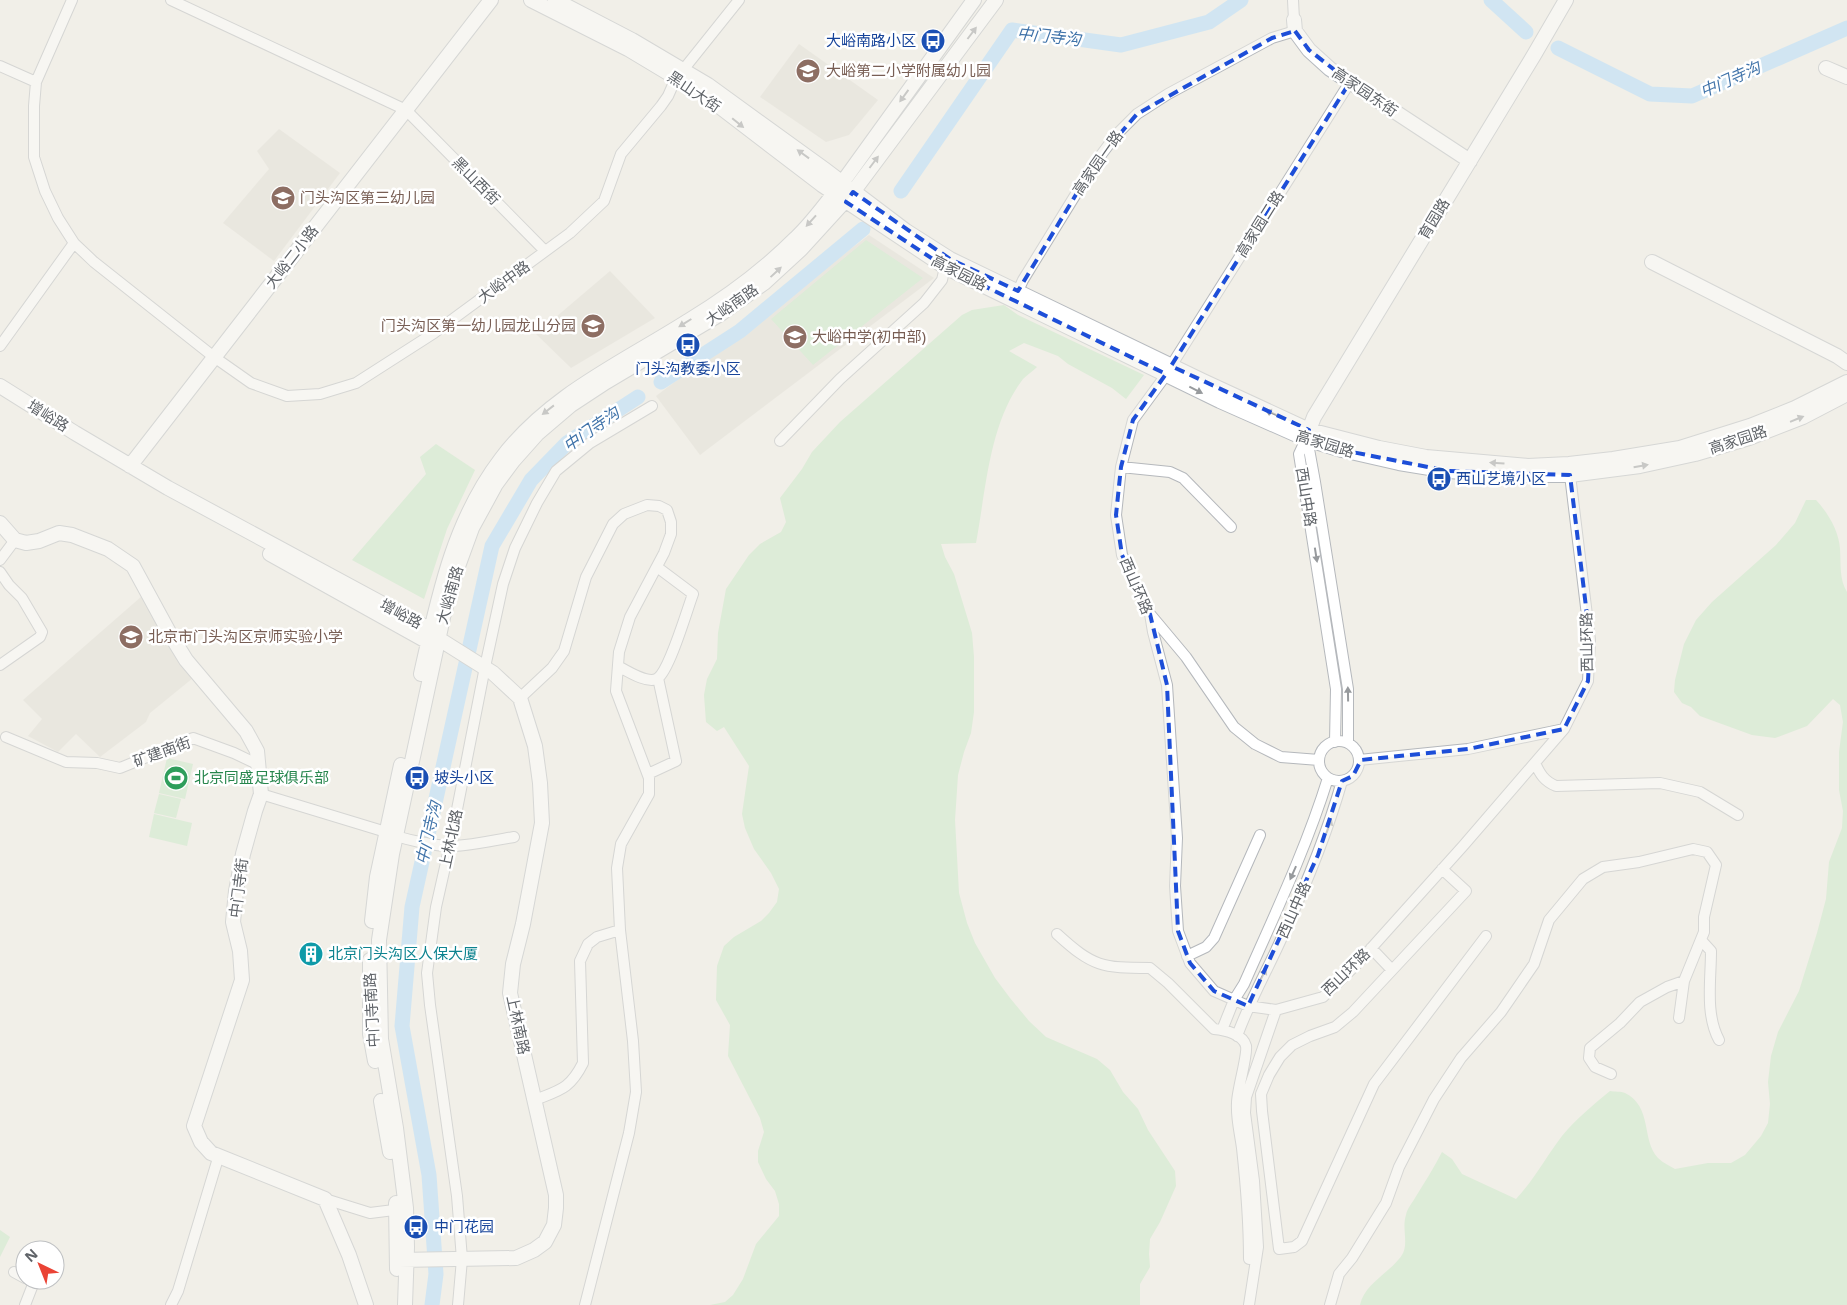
<svg xmlns="http://www.w3.org/2000/svg" width="1847" height="1305" viewBox="0 0 1847 1305" font-family="'Noto Sans','Noto Sans SC',sans-serif">
  <rect width="100%" height="100%" fill="#f1efe8"/>
  <path fill="#e1ded6" d="M799 44 878 100 849 135 826 142 760 97Z
    M279 129 340 173 274 261 223 223 269 169 257 151Z
    M869 235 934 278 700 455 656 396Z
    M610 271 655 318 571 368 536 334Z
    M142 596 193 678 150 713 146 722 100 757 76 734 58 752 28 736 42 719 23 700Z"/>
  <path fill="#c5e8c5" d="M866 240 923 278 813 365 771 319Z
    M1004 305 1018 315 1144 375 1126 399 1112 388 1068 364 1058 356 1024 343 1009 351 1037 367C1033 371 1027 375 1023 379 989 423 986 490 976 543L941 544 945 557 954 574 972 633 974 657V712L971 733 964 752 958 775 955 820 959 893 967 923 975 943 995 978 1010 998 1029 1021 1046 1037 1097 1059 1110 1070 1123 1092 1138 1109 1148 1130 1175 1171 1176 1186 1160 1222 1150 1239 1149 1254 1150 1267 1140 1284V1305H710L725 1302 733 1295 743 1279 756 1244 779 1216V1204L775 1191 766 1179 758 1162V1151L764 1132 760 1118 728 1056 730 1025 716 1000 717 966 724 946 734 937 761 921 769 913 777 902 779 889 771 873 754 849 745 828 742 814 749 766 724 727 717 731 706 722 704 695 707 679 717 659 718 633 726 589 749 555 760 544 781 532 786 522 780 498 802 469 812 452 840 422 962 315 972 310Z
    M436 444 475 470 447 529 424 599 352 560 426 474 420 457Z
    M1806 500H1816C1828 513 1839 531 1840 549 1841 564 1839 579 1847 592V1305H1360C1364 1285 1387 1274 1399 1259 1411 1246 1401 1230 1406 1215 1407 1209 1412 1203 1415 1198 1424 1183 1434 1168 1442 1152L1452 1159 1462 1174 1516 1199C1534 1180 1546 1157 1562 1136 1576 1119 1593 1105 1610 1091 1614 1092 1621 1091 1625 1093 1653 1107 1641 1140 1658 1158 1663 1163 1670 1166 1675 1169L1708 1163H1731L1745 1155 1761 1136 1768 1123 1770 1104 1768 1082 1771 1056 1778 1032 1799 991 1817 933 1826 899 1829 862 1842 828 1843 811 1839 790V752L1843 722 1840 705 1833 699 1807 726 1775 738 1752 735 1700 716 1691 707 1682 703 1674 692 1675 680 1684 644 1696 620 1712 602 1776 545 1795 523Z
    M167 758 193 764 185 799 159 793Z
    M159 794 181 799 176 818 154 813Z
    M154 814 192 823 187 846 149 837Z
    M0 1230 10 1237 0 1257Z"/>
  <g fill="none" stroke-linecap="round" stroke-linejoin="round">
    <path stroke="#aadaff" stroke-width="15" d="M1491 0 1526 32
      M1558 48 1650 94 1692 96 1847 28
      M901 191 1012 30 1121 45 1209 22 1241 0
      M661 382 740 331 863 229
      M432 1305 436 1274 429 1175 402 1026 412 907 492 546 531 480 567 443 638 397"/>
    <defs>
      <path id="street" d="M72 0 36 82 34 106V157L45 191 58 218 74 243 94 262 214 357 251 383 287 396 320 394 356 383 434 333 570 233 604 201 621 154 661 106 668 96 676 78
        M171 0 406 110 545 251
        M1293 0 1294 20
        M0 66 36 82
        M683 70 739 0
        M1018 291 1023 280 1095 163 1116 135 1137 114 1168 94 1272 38 1295 31
        M0 346 74 243
        M1171 366 1350 82
        M1166 375 1133 420 1121 467 1116 515 1122 555 1150 614 1153 632 1167 685 1177 838 1175 886 1178 931 1190 963 1214 991 1248 1006 1276 1010 1323 997 1357 964 1463 846 1564 729 1588 681 1590 640 1570 475
        M1306 439 1309 449 1315 482 1348 689V743
        M1306 439 1299 454 1336 689 1335 742
        M780 441 840 379 924 303 942 280 945 267
        M1121 467 1170 472 1183 478 1231 527
        M0 560 15 540
        M0 572 9 585 22 598 42 632 40 637 0 665
        M1150 614 1186 657 1234 727 1255 744 1281 757 1319 760
        M618 666C627 671 649 685 658 678 670 669 687 610 693 594L657 567
        M520 698 552 668 564 651 586 577 613 524 624 514 647 505 659 506 667 510 671 522V534L664 553 630 617 619 652 616 691 649 778V794L621 844 617 868 620 930 633 1041 636 1092 629 1133 585 1305
        M6 737 66 762 97 763 120 768 193 738 234 753 259 765
        M1319 761a20 20 0 1 1 40 0a20 20 0 1 1-40 0Z
        M1359 760 1468 749 1564 729
        M1535 763C1540 774 1544 781 1556 786L1660 783 1700 792 1738 815
        M648 774 676 761 658 678
        M261 794 386 832C400 839 439 847 455 846 475 845 495 840 514 837
        M1442 869 1466 891 1353 1012 1335 1027 1310 1036 1292 1045 1280 1057 1269 1075 1261 1094 1262 1111 1279 1249 1294 1247 1302 1241 1374 1084 1486 936
        M1057 934C1093 967 1102 968 1150 968L1168 983 1214 1029C1225 1030 1243 1034 1246 1046 1248 1055 1237 1090 1237 1103 1236 1118 1240 1133 1242 1148 1246 1185 1249 1222 1249 1259
        M1701 940 1711 951C1711 980 1705 1014 1719 1040
        M1371 948 1392 970
        M1187 956 1206 947 1214 938 1260 835
        M1679 1018 1684 981
        M1222 1030 1234 1000 1244 984C1274 916 1306 849 1328 778
        M1237 1036C1250 1000 1268 969 1283 935 1306 885 1327 834 1342 781
        M535 1100C560 1090 570 1089 583 1063L580 961 588 944 597 937 620 930
        M325 1199 370 1213 402 1209
        M14 1272 25 1278
        M25 1305 34 1282 30 1280
        M171 1305 178 1291 219 1155
        M458 1305 462 1259 457 1196 430 1005 427 973 436 907 450 845 485 667 503 584 515 548 537 503 556 471 590 443 652 406
        M1249 1305 1258 1247 1254 1181 1245 1113 1246 1097 1276 1010
        M1330 1305 1339 1274 1352 1258 1386 1203 1399 1167 1434 1099 1461 1058 1501 1012 1534 964 1549 920 1583 879 1603 867 1639 862 1693 849 1707 852 1716 865 1704 917V932L1684 981 1667 987 1640 1002 1620 1023 1590 1048 1589 1058 1595 1067 1611 1074"/>
      <path id="secondary" d="M531 0 628 49 703 94 822 185 945 267 1220 401 1306 439 1342 450 1399 463 1448 471 1508 475H1570L1640 466 1695 454 1749 438 1803 417 1847 394
        M555 0 632 40 708 85 824 169 906 231 950 259 1203 381 1309 430 1379 448 1426 457 1528 466 1569 464 1613 459 1680 448 1750 426 1795 408 1847 382
        M1294 20 1295 31 1309 50 1330 69 1470 161
        M1826 68 1847 77
        M1652 262 1837 356 1847 363
        M0 386 75 433 168 488 431 630 439 639 493 673 520 698 535 746 540 783 542 823 523 924 513 964 510 993 556 1195V1208L554 1225 545 1242 534 1250 516 1258 399 1260
        M1306 438 1314 417 1534 55 1566 0
        M130 466 491 0
        M0 523 15 540 26 543 39 541 59 533 72 535 108 549 133 566 170 634 186 660 246 731 257 751 261 794 255 811 243 854 236 891 233 922 240 951 242 980 194 1126 201 1142 211 1153 325 1199 349 1255 366 1305
        M270 554 428 642 436 640
        M421 674C438 598 453 522 501 459 549 395 622 363 688 321 726 298 764 270 796 238 813 222 827 202 842 183L974 0
        M372 921 377 877 401 765
        M370 960V1034L375 1061
        M381 1101 390 1152
        M396 1203 397 1269
        M405 1305 407 1247 406 1208 396 1128 381 1039 379 940 392 854 444 613 457 569 472 528 496 484 513 461 537 434 571 405 606 382 722 313 764 283 801 249 853 192 996 0"/>
    </defs>
    <use href="#street" stroke="#b5b8bc" stroke-width="12"/>
    <use href="#secondary" stroke="#b6babf" stroke-width="16"/>
    <use href="#street" stroke="#fff" stroke-width="10"/>
    <use href="#secondary" stroke="#fff" stroke-width="14"/>
  </g>
  <defs><path id="oneway-solid" d="M-6-.8H1V-3.2L6.5 0L1 3.2V.8H-6Z" transform="scale(1.25)"/></defs>
  <g fill="#979a9d">
    <use href="#oneway-solid" transform="translate(972 33) rotate(-53)"/>
    <use href="#oneway-solid" transform="translate(904 96) rotate(126)"/>
    <use href="#oneway-solid" transform="translate(738 123) rotate(39)"/>
    <use href="#oneway-solid" transform="translate(803 154) rotate(-144)"/>
    <use href="#oneway-solid" transform="translate(874 162) rotate(-53)"/>
    <use href="#oneway-solid" transform="translate(811 221) rotate(132)"/>
    <use href="#oneway-solid" transform="translate(776 272) rotate(-43)"/>
    <use href="#oneway-solid" transform="translate(685 323) rotate(148)"/>
    <use href="#oneway-solid" transform="translate(1196 390) rotate(27)"/>
    <use href="#oneway-solid" transform="translate(548 410) rotate(142)"/>
    <use href="#oneway-solid" transform="translate(1272 413) rotate(-155)"/>
    <use href="#oneway-solid" transform="translate(1797 419) rotate(-22)"/>
    <use href="#oneway-solid" transform="translate(1497 463) rotate(-176)"/>
    <use href="#oneway-solid" transform="translate(1641 466) rotate(-10)"/>
    <use href="#oneway-solid" transform="translate(1316 555) rotate(81)"/>
    <use href="#oneway-solid" transform="translate(1348 694) rotate(-91)"/>
    <use href="#oneway-solid" transform="translate(1329 826) rotate(-70)"/>
    <use href="#oneway-solid" transform="translate(1293 873) rotate(114)"/>
    <use href="#oneway-solid" transform="translate(1263 975) rotate(-63)"/>
  </g>
  <path d="M0 0H1847V1305H0ZM1295 31 1309 50 1350 82 1171 366 1309 430 1306 439 1342 450 1448 471 1570 475 1590 640 1588 681 1564 729 1468 749 1361 760 1353 776 1342 781 1318 855 1248 1006 1214 991 1190 963 1178 931 1167 685 1150 614 1122 555 1116 515 1121 467 1133 420 1166 374 945 267 846 202 853 192 950 259 1018 291 1095 163 1137 114 1272 38Z" fill="#f1efe8" fill-opacity=".55" fill-rule="evenodd"/>
  <path fill="none" stroke="#1d4ed8" stroke-width="4" stroke-dasharray="10 6" stroke-linejoin="round" d="M1295 31 1309 50 1350 82 1171 366 1309 430 1306 439 1342 450 1448 471 1570 475 1590 640 1588 681 1564 729 1468 749 1361 760 1353 776 1342 781 1318 855 1248 1006 1214 991 1190 963 1178 931 1167 685 1150 614 1122 555 1116 515 1121 467 1133 420 1166 374 945 267 846 202 853 192 950 259 1018 291 1095 163 1137 114 1272 38Z"/>
  <defs>
    <symbol id="bus-disc" viewBox="-11 -11 22 22"><circle r="9.5" fill="#1a4fb4" stroke="#fff"/><path d="M-5-6H5V4H4V6H2V4H-2V6H-4V4H-5ZM-3.5-4V0h7V-4ZM-3.5 1.2v1.5H-2V1.2ZM2 1.2v1.5H3.5V1.2Z" fill="#fff"/></symbol>
    <symbol id="school-disc" viewBox="-11 -11 22 22"><circle r="9.5" fill="#8d6e63" stroke="#fff"/><path d="M0-5L7-2L0 1L-7-2ZM-4 1L0 2.5L4 1V4Q0 6-4 4Z" fill="#fff"/></symbol>
    <symbol id="stadium-disc" viewBox="-11 -11 22 22"><circle r="9.5" fill="#2e9e5b" stroke="#fff"/><path d="M0-5a6.5 5 0 1 0 0 10a6.5 5 0 1 0 0-10ZM-3.5-1.8h7v3.6h-7Z" fill="#fff"/></symbol>
    <symbol id="building-disc" viewBox="-11 -11 22 22"><circle r="9.5" fill="#0f9aa8" stroke="#fff"/><path d="M-4-6H4V6H1V3H-1V6H-4ZM-2.5-4.3h1.7v1.8h-1.7ZM.8-4.3h1.7v1.8H.8ZM-2.5-1h1.7V.8h-1.7ZM.8-1h1.7V.8H.8Z" fill="#fff"/></symbol>
  </defs>
  <g fill-rule="evenodd">
    <use href="#bus-disc" x="919" y="27" width="28" height="28"/>
    <use href="#school-disc" x="794" y="57" width="28" height="28"/>
    <use href="#school-disc" x="269" y="184" width="28" height="28"/>
    <use href="#school-disc" x="579" y="312" width="28" height="28"/>
    <use href="#school-disc" x="781" y="323" width="28" height="28"/>
    <use href="#bus-disc" x="674" y="331" width="28" height="28"/>
    <use href="#bus-disc" x="1425" y="465" width="28" height="28"/>
    <use href="#school-disc" x="117" y="623" width="28" height="28"/>
    <use href="#stadium-disc" x="162" y="764" width="28" height="28"/>
    <use href="#bus-disc" x="403" y="764" width="28" height="28"/>
    <use href="#building-disc" x="297" y="940" width="28" height="28"/>
    <use href="#bus-disc" x="402" y="1213" width="28" height="28"/>
  </g>
  <g text-anchor="middle" stroke-width="5" stroke-linejoin="round" paint-order="stroke">
    <g font-size="15" fill="#164399" stroke="#fff" text-anchor="start">
      <text x="916" y="46" text-anchor="end">大峪南路小区</text>
      <text x="688" y="374" text-anchor="middle">门头沟教委小区</text>
      <text x="1456" y="484">西山艺境小区</text>
      <text x="434" y="783">坡头小区</text>
      <text x="434" y="1232">中门花园</text>
    </g>
    <g font-size="15" fill="#785e54" stroke="#fff" text-anchor="start">
      <text x="826" y="76">大峪第二小学附属幼儿园</text>
      <text x="300" y="203">门头沟区第三幼儿园</text>
      <text x="576" y="331" text-anchor="end">门头沟区第一幼儿园龙山分园</text>
      <text x="812" y="342">大峪中学(初中部)</text>
      <text x="148" y="642">北京市门头沟区京师实验小学</text>
    </g>
    <g font-size="15" fill="#5f6368" stroke="#fff">
      <text transform="translate(694 92) rotate(34)" y="5">黑山大街</text>
      <text transform="translate(1365 92) rotate(34)" y="5">高家园东街</text>
      <text transform="translate(1098 163) rotate(-55)" y="5">高家园一路</text>
      <text transform="translate(476 181) rotate(45)" y="5">黑山西街</text>
      <text transform="translate(1434 219) rotate(-59)" y="5">育园路</text>
      <text transform="translate(1260 224) rotate(-58)" y="5">高家园二路</text>
      <text transform="translate(292 257) rotate(-52)" y="5">大峪二小路</text>
      <text transform="translate(959 273) rotate(27)" y="5">高家园路</text>
      <text transform="translate(504 282) rotate(-36)" y="5">大峪中路</text>
      <text transform="translate(732 305) rotate(-35)" y="5">大峪南路</text>
      <text transform="translate(48 416) rotate(32)" y="5">增峪路</text>
      <text transform="translate(1738 440) rotate(-18)" y="5">高家园路</text>
      <text transform="translate(1325 444) rotate(17)" y="5">高家园路</text>
      <text transform="translate(1306 497) rotate(81)" y="5">西山中路</text>
      <text transform="translate(1136 586) rotate(67)" y="5">西山环路</text>
      <text transform="translate(450 595) rotate(-74)" y="5">大峪南路</text>
      <text transform="translate(401 614) rotate(28)" y="5">增峪路</text>
      <text transform="translate(1587 642) rotate(-91)" y="5">西山环路</text>
      <text transform="translate(162 752) rotate(-20)" y="5">矿建南街</text>
      <text transform="translate(451 839) rotate(-78)" y="5">上林北路</text>
      <text transform="translate(239 888) rotate(-83)" y="5">中门寺街</text>
      <text transform="translate(1294 910) rotate(-66)" y="5">西山中路</text>
      <text transform="translate(1346 972) rotate(-44)" y="5">西山环路</text>
      <text transform="translate(372 1010) rotate(-93)" y="5">中门寺南路</text>
      <text transform="translate(518 1025) rotate(78)" y="5">上林南路</text>
    </g>
    <g font-size="15" fill="#27864d" stroke="#fff" text-anchor="start">
      <text x="194" y="783">北京同盛足球俱乐部</text>
    </g>
    <g font-size="15" fill="#0d838f" stroke="#fff" text-anchor="start">
      <text x="328" y="959">北京门头沟区人保大厦</text>
    </g>
    <g font-size="16" font-style="italic" fill="#4174aa" stroke="#fff">
      <text transform="translate(1049 36) rotate(6)" y="6">中门寺沟</text>
      <text transform="translate(1730 79) rotate(-24)" y="6">中门寺沟</text>
      <text transform="translate(591 429) rotate(-35)" y="6">中门寺沟</text>
      <text transform="translate(428 833) rotate(-77)" y="6">中门寺沟</text>
    </g>
  </g>
  <g transform="translate(40 1265) rotate(317)"><circle r="24" fill="#ffffff" stroke="#bfc1c3"/>
  <path d="M0-4L9 19L0 12L-9 19Z" fill="#ea4335"/>
  <text y="-8" font-size="14" font-weight="bold" text-anchor="middle" fill="#5f6368">N</text>
  </g>
</svg>
